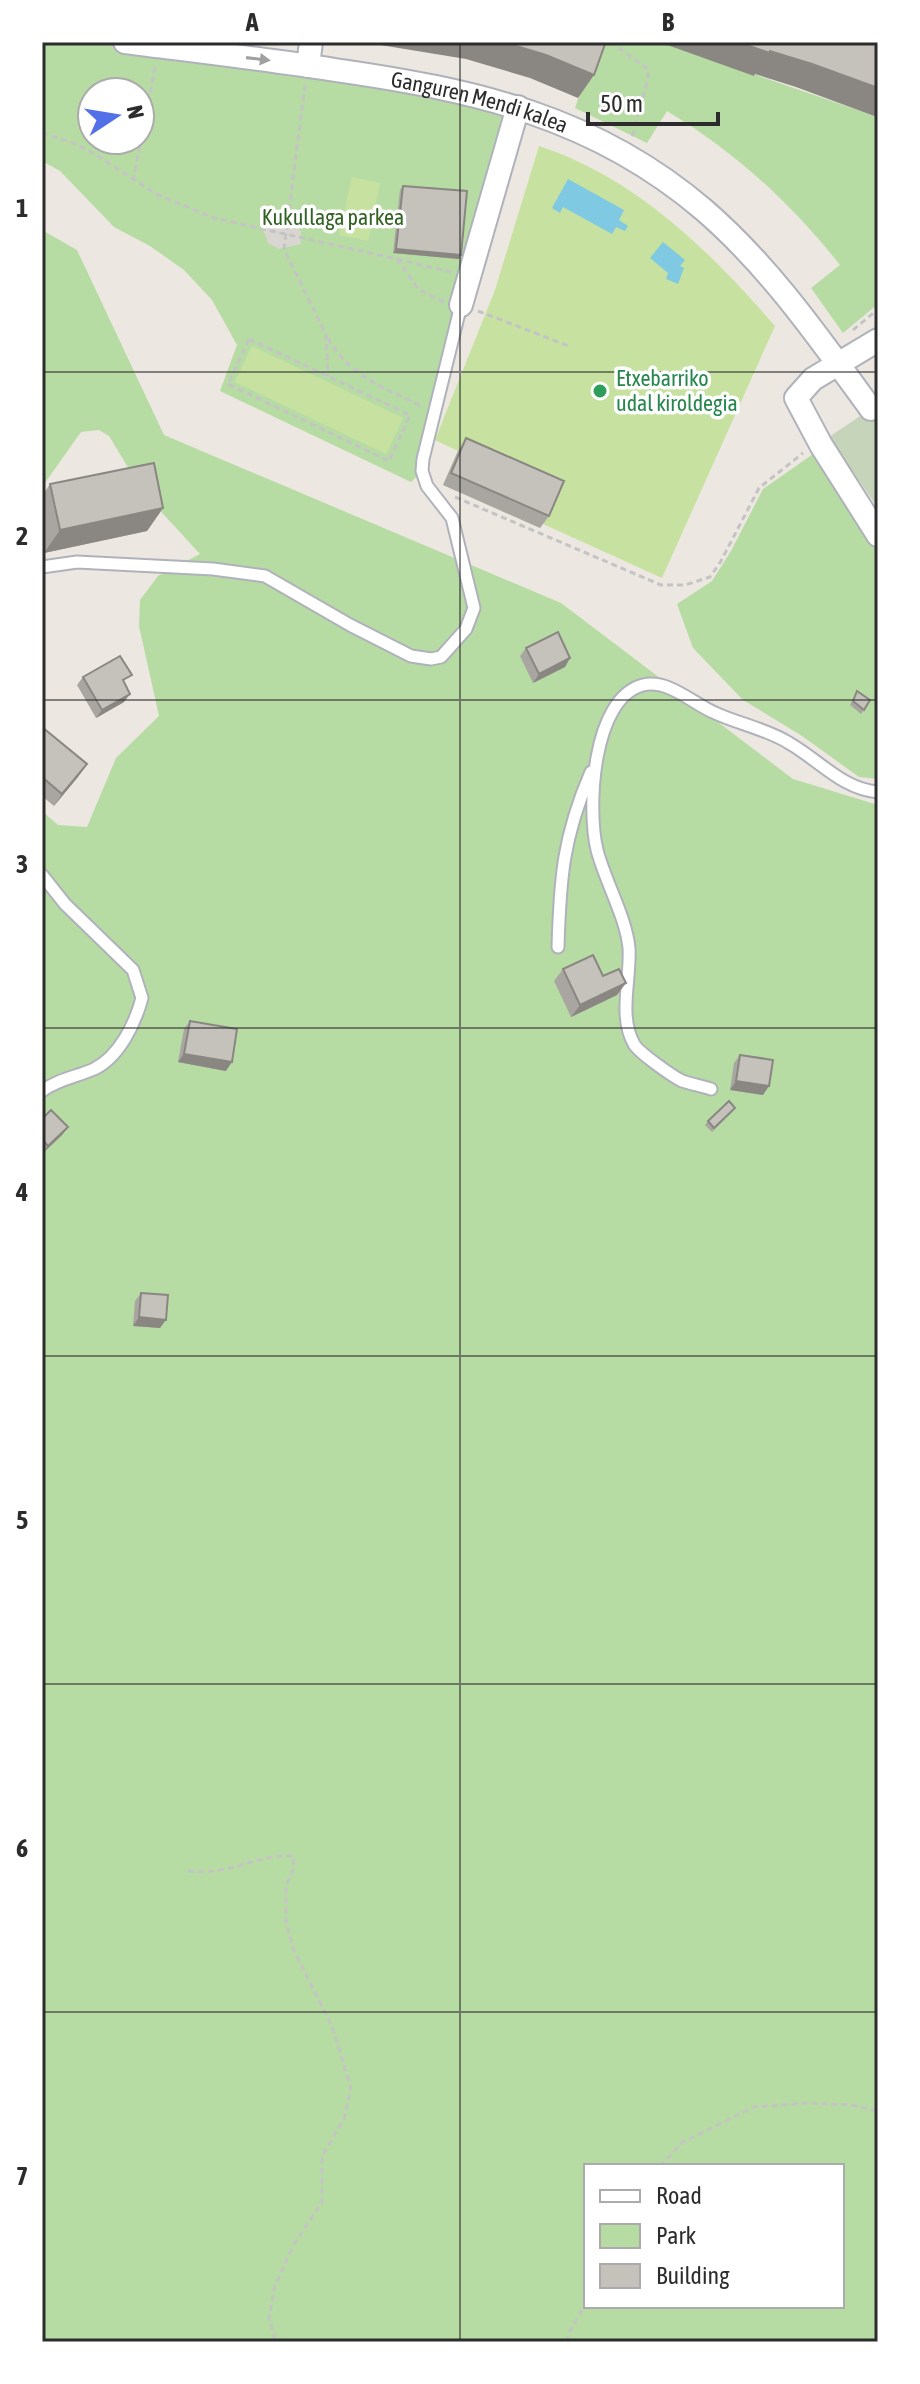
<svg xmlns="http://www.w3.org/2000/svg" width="920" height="2384" viewBox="0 0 920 2384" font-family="'Asap Condensed',sans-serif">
  <rect width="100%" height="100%" fill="#ece7e0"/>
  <path fill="#b7dca3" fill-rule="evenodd" d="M42 42H125L518 107 422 471 411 482 220 391 237 345 212 300 184 270 150 246 114 227 60 171 42 161ZM92 92H140V140H92Z
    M525 42H661L878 117V304L843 333 811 288 840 265C790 202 735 152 667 111L647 143 575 108 589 67Z
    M42 230 77 250 164 435 561 603 793 779 878 805V2342H42V811L58 825 87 827 116 758 159 716 139 626 140 600 158 576 200 554 143 492 109 436 99 430 81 432 42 487ZM586 2166H842V2306H586Z
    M816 452 878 548V779L859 777 802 736 743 700 693 648 677 604 712 581 731 551 763 489Z"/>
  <path fill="#c6d4b9" d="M878 404V508L829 437Z"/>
  <path fill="#c7e2a0" d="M539 146C635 177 711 252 775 326L662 578 543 524 540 528 443 485 458 451 435 440 495 290Z
    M352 177 380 183 368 241 339 235Z
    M252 346 403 418 386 454 235 382Z"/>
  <path fill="#d9d6d2" d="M276 220 289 222 297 228 301 232V244L279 249 268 243 262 227 268 221Z"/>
  <path fill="#7fc9e2" d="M568 179 624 210 619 220 628 226 625 231 616 227 612 234 563 207 560 213 552 208Z
    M663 242 685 260 680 266 684 268 678 284 666 279 668 273 650 258Z"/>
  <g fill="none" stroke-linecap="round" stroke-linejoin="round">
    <defs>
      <path id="service" d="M42 567 77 562 213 569 265 576 350 625 411 656 431 659 441 657 466 629 474 608 452 518 427 486 422 471 423 459 461 305
        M42 875 65 904 133 970 142 998C135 1024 119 1057 94 1069 76 1077 58 1079 42 1091
        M558 947C560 878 563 837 591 772
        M711 1089C702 1086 691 1084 682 1081 672 1076 638 1052 634 1044 618 1016 631 979 629 948 626 917 605 881 597 850 587 809 592 698 643 685 669 679 693 704 715 713 739 724 767 729 789 743 819 760 842 789 878 792"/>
      <g id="minor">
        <path id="s1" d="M125 42C195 51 265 59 335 70 474 90 594 116 704 210 770 267 819 338 871 409"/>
        <path d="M308 66 311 42"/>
        <path d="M461 305 518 107"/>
        <path d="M878 340 813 379 796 398 821 445 878 535"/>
      </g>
    </defs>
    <use href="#service" stroke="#b0b2bb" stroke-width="15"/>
    <use href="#minor" stroke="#b0b2bb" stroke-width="26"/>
    <path stroke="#c4c4c4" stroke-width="3" stroke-dasharray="6 4" stroke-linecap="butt" d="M610 42 648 69V79L632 137
      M305 85 284 249 326 335 328 376
      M42 133 71 142 93 153 156 194 214 218 397 259 419 290 444 302
      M133 181 155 67
      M397 259 451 272
      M478 311 571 347
      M853 330 878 309
      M328 338C348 376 387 389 423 407
      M249 339 410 415 389 461 228 384Z
      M455 497 661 585H685L710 577 721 561 759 488 803 453
      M188 1871C231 1876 255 1854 293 1856L294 1867 286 1886V1922L293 1949 332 2026 351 2088 344 2119 322 2156V2202L294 2244 275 2286 269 2318 276 2342
      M660 2166 683 2142 754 2107 809 2103 851 2105 878 2111
      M567 2342 569 2333 586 2303"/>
    <use href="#service" stroke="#fff" stroke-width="11"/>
    <use href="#minor" stroke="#fff" stroke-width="22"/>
  </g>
  <path fill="#a9a6a1" d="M403 186 459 259 393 253 400 190Z
    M466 438 549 516 540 528 443 485 458 451Z
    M50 484 163 508 147 531 44 553 42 545V496Z
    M526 648 570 658 565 667 533 683 520 656Z
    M83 677 126 684 124 702 96 718 77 685Z
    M857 691 870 700 861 714 850 705Z
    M42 727 87 764 54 806 42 796Z
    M563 969 603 976 617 995 571 1017 554 981Z
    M190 1021 226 1071 178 1062 184 1029Z
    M740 1055 763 1095 730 1090 734 1063Z
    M732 1112 712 1132 705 1125 708 1121Z
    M42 1119 68 1127 62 1135 42 1154Z
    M141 1293 160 1328 133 1326 135 1301Z"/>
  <path fill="#8a8783" d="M362 42H503L546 55 594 75 578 98 530 78 466 59Z
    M659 42H738L812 64 878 88V115L877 117 796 87 755 74 754 76Z
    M396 249 461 255 459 259 393 253Z
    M163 508 147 531 44 553 60 530Z
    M570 658 565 667 533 683 539 674Z
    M130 694 124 702 96 718 102 710Z
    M87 764 78 777 54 806 62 794Z
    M626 983 617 995 571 1017 580 1005Z
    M184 1054 232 1062 226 1071 178 1062Z
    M736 1081 769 1086 763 1095 730 1090Z
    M68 1127 62 1135 42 1154 48 1146Z
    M139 1317 166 1320 160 1328 133 1326Z"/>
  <path fill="#c5c1bb" stroke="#8a8783" stroke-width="2" d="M503 42H600L605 44 594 75 546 55Z
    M738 42H873L878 44V88L812 64 770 51V53Z
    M403 186 467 191 461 255 396 249Z
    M466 438 564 481 549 516 451 473Z
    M154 463 163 508 60 530 50 484Z
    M558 632 570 658 539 674 526 648Z
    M120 656 132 675 123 680 130 694 102 710 83 677Z
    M857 691 870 700 864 710 853 701Z
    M42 727 87 764 62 794 42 777Z
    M593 955 603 976 619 969 626 983 580 1005 563 969Z
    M190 1021 237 1029 232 1062 184 1054Z
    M740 1055 773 1060 769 1086 736 1081Z
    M729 1101 735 1108 714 1128 708 1121Z
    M51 1110 68 1127 48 1146 42 1139V1119Z
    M141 1293 168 1295 166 1320 139 1317Z"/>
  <defs><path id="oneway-solid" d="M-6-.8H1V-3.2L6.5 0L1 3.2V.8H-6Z" transform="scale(2)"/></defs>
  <use fill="#a0a0a0" href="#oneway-solid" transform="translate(258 59) rotate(7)"/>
  <path fill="none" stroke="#2c2c2c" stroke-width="2" stroke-opacity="0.55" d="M460 42V2342M42 372H878M42 700H878M42 1028H878M42 1356H878M42 1684H878M42 2012H878"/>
  <circle fill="#2e9e5b" stroke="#fff" stroke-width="3" cx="600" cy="391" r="8"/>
  <g text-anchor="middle" stroke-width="7" stroke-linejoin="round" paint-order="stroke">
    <g font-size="22" fill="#2c2c2c" stroke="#fff">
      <text dy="8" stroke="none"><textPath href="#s1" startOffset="360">Ganguren Mendi kalea</textPath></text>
    </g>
    <g font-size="22" fill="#316223" stroke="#fff">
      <text x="333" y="225">Kukullaga parkea</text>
    </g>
    <g font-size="22" fill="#27864d" stroke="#fff" text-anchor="start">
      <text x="616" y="386">Etxebarriko<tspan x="616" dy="25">udal kiroldegia</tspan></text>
    </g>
  </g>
  <rect width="920" height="2384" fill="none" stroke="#ffffff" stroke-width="88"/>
  <rect x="584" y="2164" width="260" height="144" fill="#ffffff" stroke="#ababab" stroke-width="2"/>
  <rect x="600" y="2190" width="40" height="12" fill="#ffffff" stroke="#ababab" stroke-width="2"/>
  <text x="656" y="2204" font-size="24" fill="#2c2c2c">Road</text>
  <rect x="600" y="2224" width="40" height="24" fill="#b7dca3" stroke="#ababab" stroke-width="2"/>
  <text x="656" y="2244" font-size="24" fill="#2c2c2c">Park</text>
  <rect x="600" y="2264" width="40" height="24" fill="#c5c1bb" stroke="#ababab" stroke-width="2"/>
  <text x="656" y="2284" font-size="24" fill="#2c2c2c">Building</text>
  <g transform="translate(116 116) rotate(78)"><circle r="38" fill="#ffffff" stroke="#ababab" stroke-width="2"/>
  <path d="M0-6L14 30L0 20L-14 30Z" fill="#5270e7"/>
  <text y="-12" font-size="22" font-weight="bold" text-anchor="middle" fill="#2c2c2c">N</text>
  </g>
  <path d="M588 112v12h130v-12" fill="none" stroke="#2c2c2c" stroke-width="4"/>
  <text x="600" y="112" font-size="24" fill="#2c2c2c" stroke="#ffffff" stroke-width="6" paint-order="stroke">50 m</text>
  <rect x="44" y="44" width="832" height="2296" fill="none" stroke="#2c2c2c" stroke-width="3"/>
  <g font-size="26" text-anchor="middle" font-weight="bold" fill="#2c2c2c">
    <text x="252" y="31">A</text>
    <text x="668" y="31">B</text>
    <text x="22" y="217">1</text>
    <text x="22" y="545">2</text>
    <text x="22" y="873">3</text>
    <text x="22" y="1201">4</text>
    <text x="22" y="1529">5</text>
    <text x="22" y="1857">6</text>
    <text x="22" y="2185">7</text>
  </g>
</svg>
